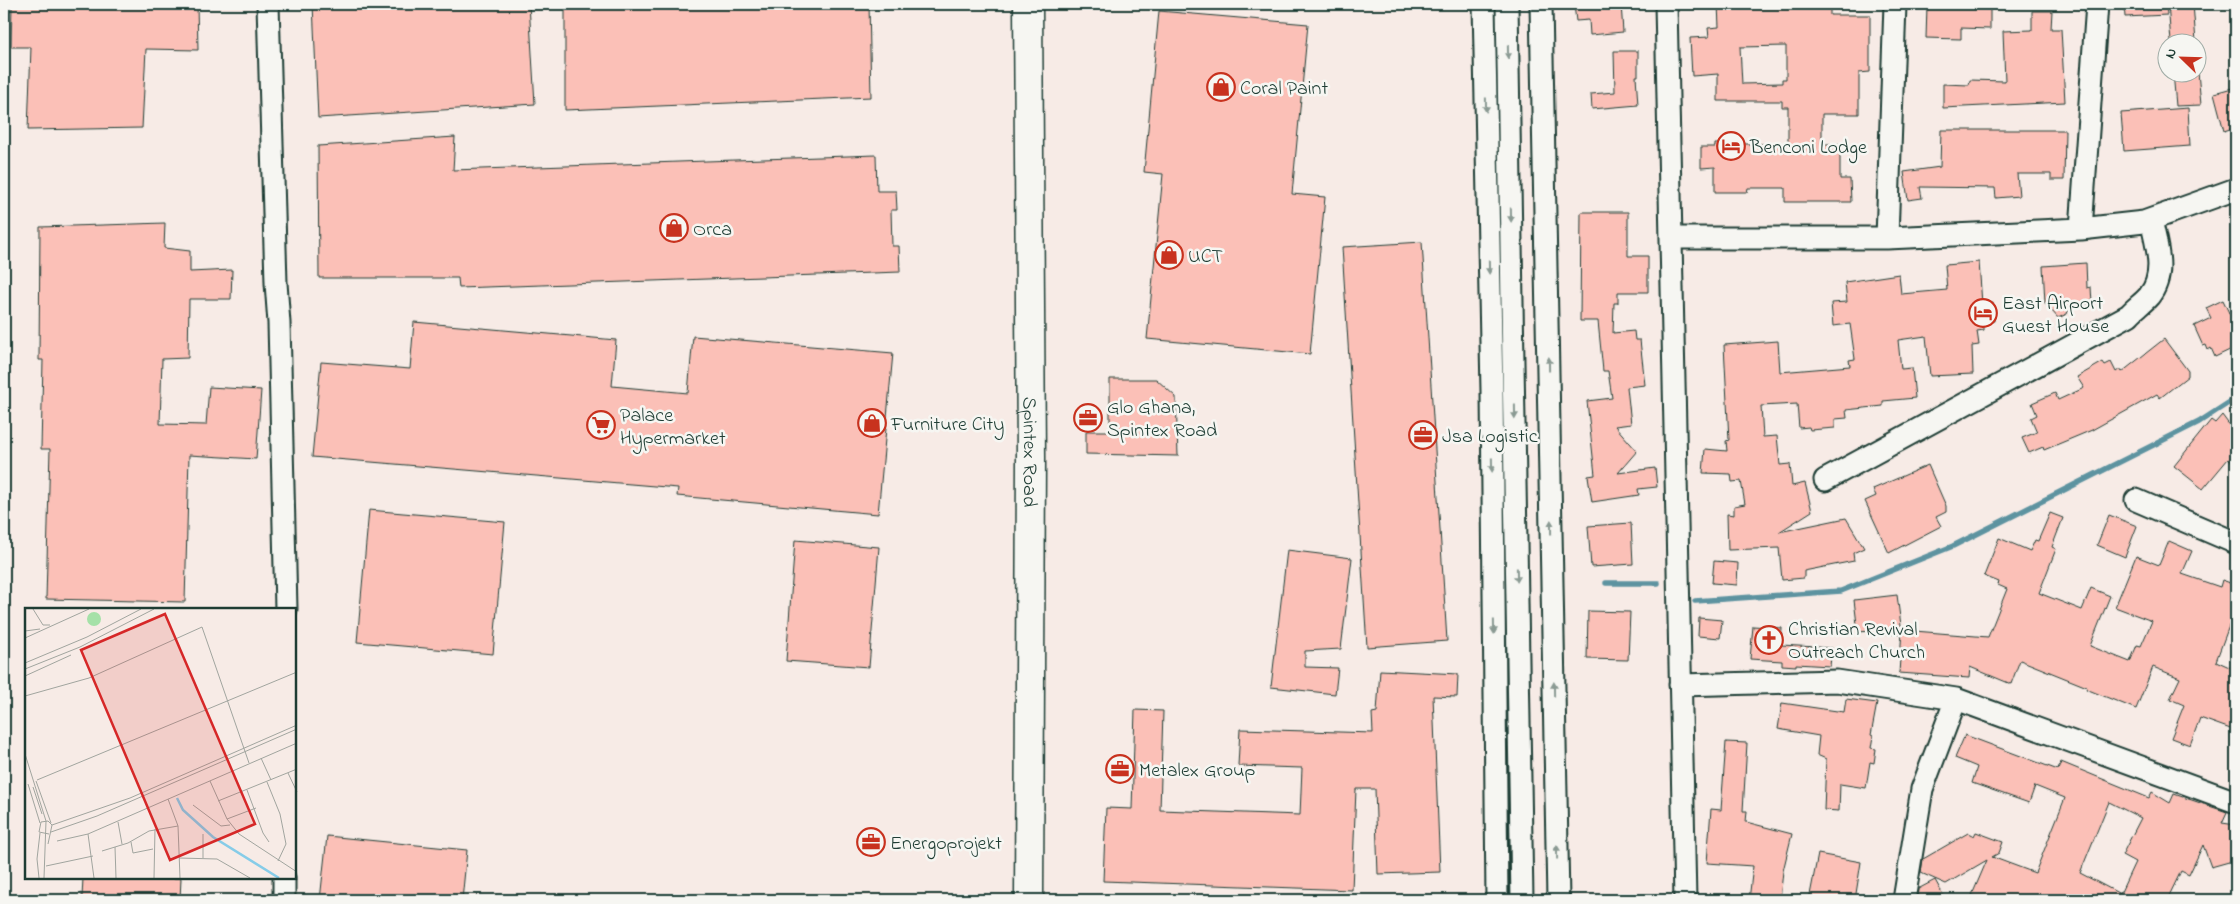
<svg xmlns="http://www.w3.org/2000/svg" width="2240" height="904" viewBox="0 0 2240 904" font-family="'Indie Flower',sans-serif">
  <rect width="100%" height="100%" fill="#f7ebe6"/>
  <filter id="ink" filterUnits="userSpaceOnUse"><feTurbulence type="fractalNoise" baseFrequency=".02" numOctaves="2"/><feDisplacementMap in="SourceGraphic" scale="10" xChannelSelector="R" yChannelSelector="G"/><feConvolveMatrix kernelMatrix="1 2 1 2 8 2 1 2 1" color-interpolation-filters="sRGB"/></filter>
  <g filter="url(#ink)">
    <g fill="none" stroke-linecap="round" stroke-linejoin="round">
      <path stroke="#5d93a0" stroke-width="5.5" d="M1606 583H1658
        M1695 601 1841 591 1953 546 2199 422 2236 398"/>
    </g>
    <path fill="#fbc0b7" stroke="#1f3d34" fill-rule="evenodd" d="M12 4H197L198 50 146 49 142 128 28 130 31 47H11Z
      M313 4H529L535 104 318 118Z
      M565 4H869L871 97 565 110Z
      M1586 4H1621L1623 32 1590 35 1589 20 1576 21 1574 5Z
      M1718 4H1794V9H1830V15H1870V72L1859 73V114H1822V144H1840V179H1850L1851 202H1785V188H1748L1747 192H1715V167L1701 168V147H1715V144H1788V107H1782V101H1718V74L1692 76 1690 38 1709 37 1708 28 1719 27ZM1786 46V79H1782V83L1742 84 1740 47Z
      M2124 4H2166L2167 15 2125 17Z
      M2168 4H2193L2196 42H2171Z
      M1927 6 1990 9V29L1961 28V39L1926 38Z
      M1159 11 1308 24 1292 194 1325 197 1310 354 1147 339 1163 174 1144 172Z
      M2032 11H2052L2051 29H2061L2065 102 1943 108V84L1969 85 1970 80 2005 81 2003 31 2032 30Z
      M1614 51H1638V76H1636L1638 105 1592 109 1591 94 1615 92Z
      M2173 72H2198L2201 105 2176 106Z
      M2236 87V127L2224 131 2214 93Z
      M2188 108 2190 146 2124 151 2121 113Z
      M1941 130H2065L2064 180H2051V174H2017L2019 196 1996 198 1995 188 1920 187 1922 198 1908 200 1904 172 1940 167Z
      M455 137 453 170 876 155 877 191H896L897 210H891L892 246H899L900 272 459 288 458 278H319L318 146Z
      M1581 212H1628V256H1648V292H1618V303H1614L1613 333 1634 331 1635 340H1640L1645 385 1627 387 1631 424 1615 426 1637 451 1618 473 1655 468 1657 487 1638 489 1639 495 1592 502 1588 476 1595 475 1587 401 1612 398 1608 371H1603L1598 321H1580Z
      M165 223 164 248 190 251V272L232 270 231 299H189L188 358 162 359 160 424 206 425 209 387 261 390 256 459 189 455 185 602 46 599 50 449H41L43 360H39L40 227Z
      M1422 242 1447 641 1367 647 1342 247Z
      M1979 262 1982 304 1993 303 1994 321 1984 322V330L1977 331 1979 345 1972 346 1973 374 1930 376 1926 336 1898 340 1901 369 1912 368 1915 398 1883 401V406L1846 410 1847 418 1835 419V428L1810 430 1809 427 1799 428 1797 404 1761 406 1763 437 1777 436 1780 465 1790 464 1792 486 1805 483 1812 511 1779 532 1846 518 1864 548 1853 553 1854 561 1804 571V578L1782 580 1779 548 1728 550 1727 514 1734 515V506L1745 504 1741 481 1732 482 1731 474 1703 473 1705 449 1727 451 1726 441 1729 440 1724 345 1778 341 1780 372 1850 366 1849 360 1855 359 1850 324 1833 326 1831 303 1847 302 1845 282 1899 274 1901 294 1947 290 1945 265Z
      M2086 263 2087 288 2091 287 2092 304 2071 303 2067 314 2058 318 2045 303 2043 266Z
      M2223 300 2230 315 2236 313V347L2215 357 2211 348 2208 350 2206 345 2203 346 2194 326 2211 318 2206 308Z
      M414 322 616 340 612 386 688 393 693 336 893 353 878 514 677 496 678 488 312 457 321 362 410 369Z
      M2164 339 2188 371V376L2160 398 2157 394 2092 430 2044 450 2043 447 2029 453 2022 438 2037 432 2031 418 2037 415 2032 403 2055 393 2058 400 2084 388 2077 377 2103 362 2105 365 2111 362 2116 372 2120 369 2122 372Z
      M1110 379H1156L1176 397 1178 456 1086 454V431H1110Z
      M2222 415 2236 434V465L2228 459 2203 489 2174 466 2211 420 2215 423Z
      M1928 465 1946 506V512L1936 517 1941 526 1889 553 1865 501 1876 496 1873 489Z
      M369 510 505 522 493 654 357 642Z
      M2050 513 2063 518 2052 547 2056 549 2039 593 2082 610 2091 588 2110 596 2090 646 2130 662 2137 645 2141 646 2152 621 2115 607 2136 556 2159 565 2169 541 2192 551 2182 574 2220 587 2222 580 2236 585V607L2216 661 2236 670V731L2200 718 2190 745 2171 738 2184 705 2170 699 2180 678 2153 667 2136 709 2086 689 2087 687 2020 660 2011 684 1970 667 1969 678 1899 673 1902 630 1988 637 2007 589 1998 585 1999 582 1984 576 1999 538 2030 551 2035 540 2038 541Z
      M2109 515 2137 526 2125 557 2097 545Z
      M1631 523 1633 564 1591 567 1588 526Z
      M795 540 879 547 869 667 786 661Z
      M1287 550 1352 558 1341 649 1305 651V667L1338 668 1335 694 1271 687Z
      M1714 561 1738 563 1737 585 1712 583Z
      M1897 595 1902 633 1872 636 1871 631 1858 632 1854 600Z
      M1588 611 1630 612 1628 660 1587 659Z
      M1699 618 1722 620 1720 638 1698 636Z
      M1753 626 1782 628 1781 645 1832 648 1830 666 1796 664V666L1782 665V661L1750 659Z
      M1380 670 1458 674 1457 697 1433 696 1440 872 1378 874 1375 789H1356L1352 890 1103 881 1106 808 1132 809 1135 710 1163 711 1160 810 1300 815 1302 768 1238 766 1240 729 1373 733 1372 713 1377 712Z
      M1846 699 1877 703 1871 735 1873 736 1871 748 1876 749 1874 763 1870 762 1866 788 1840 784 1839 811 1824 810 1826 759 1817 755 1819 736 1778 729 1782 703 1844 712Z
      M1965 735 2058 770 2061 762 2149 798 2152 792 2170 803 2174 794 2227 812 2222 823 2236 825V860L2211 867 2203 845 2189 875 2181 871 2167 900H1985L1972 895 1987 860 1946 884 1921 873 1923 859 1968 833 1974 836 1976 832 2003 842 1999 853 1992 857 2035 873 2065 798 2035 786 2029 803 1972 783 1977 767 1955 758ZM2109 802 2141 818 2122 855 2135 862 2120 894 2080 873Z
      M1726 742 1747 743 1743 811H1747L1746 822 1792 834 1783 871 1780 900H1749L1753 866 1707 863 1711 809 1721 810Z
      M327 836 467 850 462 900H320Z
      M1818 854 1861 862 1855 900H1809Z
      M83 878H181L180 900 82 898Z
      M1935 880 1946 900H1917L1918 889Z"/>
    <g fill="none" stroke-linecap="round" stroke-linejoin="round">
      <defs>
        <path id="street" d="M268 4 276 283 279 323 286 609
          M1484 4 1492 391 1497 900
          M1507 4 1522 900
          M1541 4 1558 900
          M1666 4 1685 900
          M2081 229 2097 4
          M1672 238H1887L2081 229 2144 222 2236 189
          M1887 238 1895 4
          M1825 480 2129 315C2135 308 2143 303 2149 296 2167 274 2156 244 2151 220
          M2136 500 2236 543
          M1680 685 1837 681 1956 699 2236 802
          M284 900V878
          M1904 900 1922 789 1956 699"/>
        <g id="secondary">
          <path id="s1" d="M1028 4 1031 457 1029 900"/>
        </g>
      </defs>
      <use href="#street" stroke="#1f3d34" stroke-width="25"/>
      <use href="#secondary" stroke="#1f3d34" stroke-width="31"/>
      <use href="#street" stroke="#f6f6f2" stroke-width="21"/>
      <use href="#secondary" stroke="#f6f6f2" stroke-width="28"/>
    </g>
    <defs><path id="oneway-solid" d="M-6-.8H1V-3.2L6.5 0L1 3.2V.8H-6Z" transform="scale(1.25)"/></defs>
    <g fill="#8a9a93">
      <use href="#oneway-solid" transform="translate(1508 52) rotate(89)"/>
      <use href="#oneway-solid" transform="translate(1486 105) rotate(89)"/>
      <use href="#oneway-solid" transform="translate(1511 215) rotate(89)"/>
      <use href="#oneway-solid" transform="translate(1489 267) rotate(89)"/>
      <use href="#oneway-solid" transform="translate(1549 364) rotate(-91)"/>
      <use href="#oneway-solid" transform="translate(1515 412) rotate(89)"/>
      <use href="#oneway-solid" transform="translate(1492 465) rotate(89)"/>
      <use href="#oneway-solid" transform="translate(1551 527) rotate(-91)"/>
      <use href="#oneway-solid" transform="translate(1517 575) rotate(89)"/>
      <use href="#oneway-solid" transform="translate(1494 627) rotate(89)"/>
      <use href="#oneway-solid" transform="translate(1554 689) rotate(-91)"/>
      <use href="#oneway-solid" transform="translate(1557 852) rotate(-91)"/>
    </g>
  </g>
  <defs>
    <symbol id="shop-ring" viewBox="-11 -11 22 22"><circle r="9.5" fill="#f6f6f2" stroke="#c8321e" stroke-width="1.5"/><path d="M-5-2.5h2.3a2.7 3.5 0 0 1 5.4 0H5L5.5 6h-11ZM-1.5-2.5h3a1.5 2.3 0 0 0-3 0Z" fill="#c8321e"/></symbol>
    <symbol id="hotel-ring" viewBox="-11 -11 22 22"><circle r="9.5" fill="#f6f6f2" stroke="#c8321e" stroke-width="1.5"/><path d="M-6-4.5h1.5V1H6V5H4.5V3h-9V5H-6ZM-4 0a1.8 1.8 0 1 1 3.6 0ZM.5 0V-2.5h3Q6-2.5 6 0Z" fill="#c8321e"/></symbol>
    <symbol id="office-ring" viewBox="-11 -11 22 22"><circle r="9.5" fill="#f6f6f2" stroke="#c8321e" stroke-width="1.5"/><path d="M-6-3h4V-5.5h4V-3h4V5H-6ZM-1-4.5V-3h2v-1.5ZM-6 0V1H6V0Z" fill="#c8321e"/></symbol>
    <symbol id="supermarket-ring" viewBox="-11 -11 22 22"><circle r="9.5" fill="#f6f6f2" stroke="#c8321e" stroke-width="1.5"/><path d="M-6-5.5h2.5l.6 2H6L4.5 2H-2.5L-4.4-4H-6ZM-1.5 3.2a1.3 1.3 0 1 0 .1 0ZM3 3.2a1.3 1.3 0 1 0 .1 0Z" fill="#c8321e"/></symbol>
    <symbol id="church-ring" viewBox="-11 -11 22 22"><circle r="9.5" fill="#f6f6f2" stroke="#c8321e" stroke-width="1.5"/><path d="M-1.2-6h2.4v3.5h3.3v2.4h-3.3V6h-2.4V-.1h-3.3v-2.4h3.3Z" fill="#c8321e"/></symbol>
  </defs>
  <g fill-rule="evenodd">
    <use href="#shop-ring" x="1205" y="71" width="32" height="32"/>
    <use href="#hotel-ring" x="1715" y="130" width="32" height="32"/>
    <use href="#shop-ring" x="658" y="212" width="32" height="32"/>
    <use href="#shop-ring" x="1153" y="239" width="32" height="32"/>
    <use href="#hotel-ring" x="1967" y="297" width="32" height="32"/>
    <use href="#office-ring" x="1072" y="402" width="32" height="32"/>
    <use href="#shop-ring" x="856" y="407" width="32" height="32"/>
    <use href="#supermarket-ring" x="585" y="409" width="32" height="32"/>
    <use href="#office-ring" x="1407" y="419" width="32" height="32"/>
    <use href="#church-ring" x="1753" y="624" width="32" height="32"/>
    <use href="#office-ring" x="1104" y="753" width="32" height="32"/>
    <use href="#office-ring" x="855" y="826" width="32" height="32"/>
  </g>
  <g text-anchor="middle" stroke-width="5" stroke-linejoin="round" paint-order="stroke">
    <g font-size="20" fill="#1f3d34" stroke="#f6f6f2" text-anchor="start">
      <text x="1240" y="94">Coral Paint</text>
      <text x="1750" y="153">Benconi Lodge</text>
      <text x="693" y="235">Orca</text>
      <text x="1188" y="262">UCT</text>
      <text x="2002" y="309">East Airport<tspan x="2002" dy="23">Guest House</tspan></text>
      <text x="1107" y="413">Glo Ghana,<tspan x="1107" dy="23">Spintex Road</tspan></text>
      <text x="620" y="421">Palace<tspan x="620" dy="23">Hypermarket</tspan></text>
      <text x="891" y="430">Furniture City</text>
      <text x="1442" y="442">Jsa Logistic</text>
      <text x="1788" y="635">Christian Revival<tspan x="1788" dy="23">Outreach Church</tspan></text>
      <text x="1139" y="776">Metalex Group</text>
      <text x="890" y="849">Energoprojekt</text>
    </g>
    <g font-size="20" fill="#1f3d34" stroke="#f6f6f2">
      <text dy="7" stroke="none"><textPath href="#s1" startOffset="448">Spintex Road</textPath></text>
    </g>
  </g>
  <g transform="translate(25 608)">
    <rect width="271" height="271" fill="#f7ebe6"/>
    <path d="M62 11a7 7 0 1 1 14 0a7 7 0 1 1-14 0Z" fill="#a5e1a8"/>
    <path fill="none" stroke="#86cce8" stroke-width="2.5" d="M152 190 158 202 188 229 254 270"/>
    <path fill="none" stroke="#a1a59f" stroke-width="1" d="M8 1 18 17H25M0 23 15 21M0 30 64 1M0 55 62 29 116 1M0 61 55 39 129 1M0 68 46 47M0 88 64 70 177 19 224 155M0 146 21 213 19 270M236 150 246 172M263 165 272 184M12 172 272 64M11 173 26 215M185 173 202 211 214 226 272 264M242 174 255 206 261 236 253 253M3 176 15 215M8 179 17 206M222 182 238 225 244 234M143 191 153 218 155 270M193 193 272 161M168 197 196 218 205 217M202 211 231 200M93 214 97 236M27 217 105 190 272 117M26 224 72 208 272 121M63 226 69 270M32 233 63 226 272 135M106 234 108 245 128 241M23 236 27 217 23 213 16 214 14 224 24 226M90 239 91 270M77 243 103 235 124 223 153 218M154 250 192 251 225 270M178 250V226M21 258 68 248M14 270 12 251 15 225M129 270 130 221"/>
    <path fill="#d62828" fill-opacity="0.15" stroke="#d62828" stroke-width="2.5" d="M140 6 230 216 145 252 56 42Z"/>
    <rect width="271" height="271" fill="none" stroke="#1f3d34" stroke-width="2.5"/>
  </g>
  <rect width="2240" height="904" fill="none" stroke="#f6f6f2" stroke-width="20"/>
  <rect x="10" y="10" width="2220" height="884" fill="none" stroke="#1f3d34" stroke-width="2" filter="url(#ink)"/>
  <g transform="translate(2182 58) rotate(293)"><circle r="24" fill="#f6f6f2" stroke="#a0aca6"/>
  <path d="M0-4L9 19L0 12L-9 19Z" fill="#c8321e"/>
  <text y="-8" font-size="14" font-weight="bold" text-anchor="middle" fill="#1f3d34">N</text>
  </g>
</svg>
